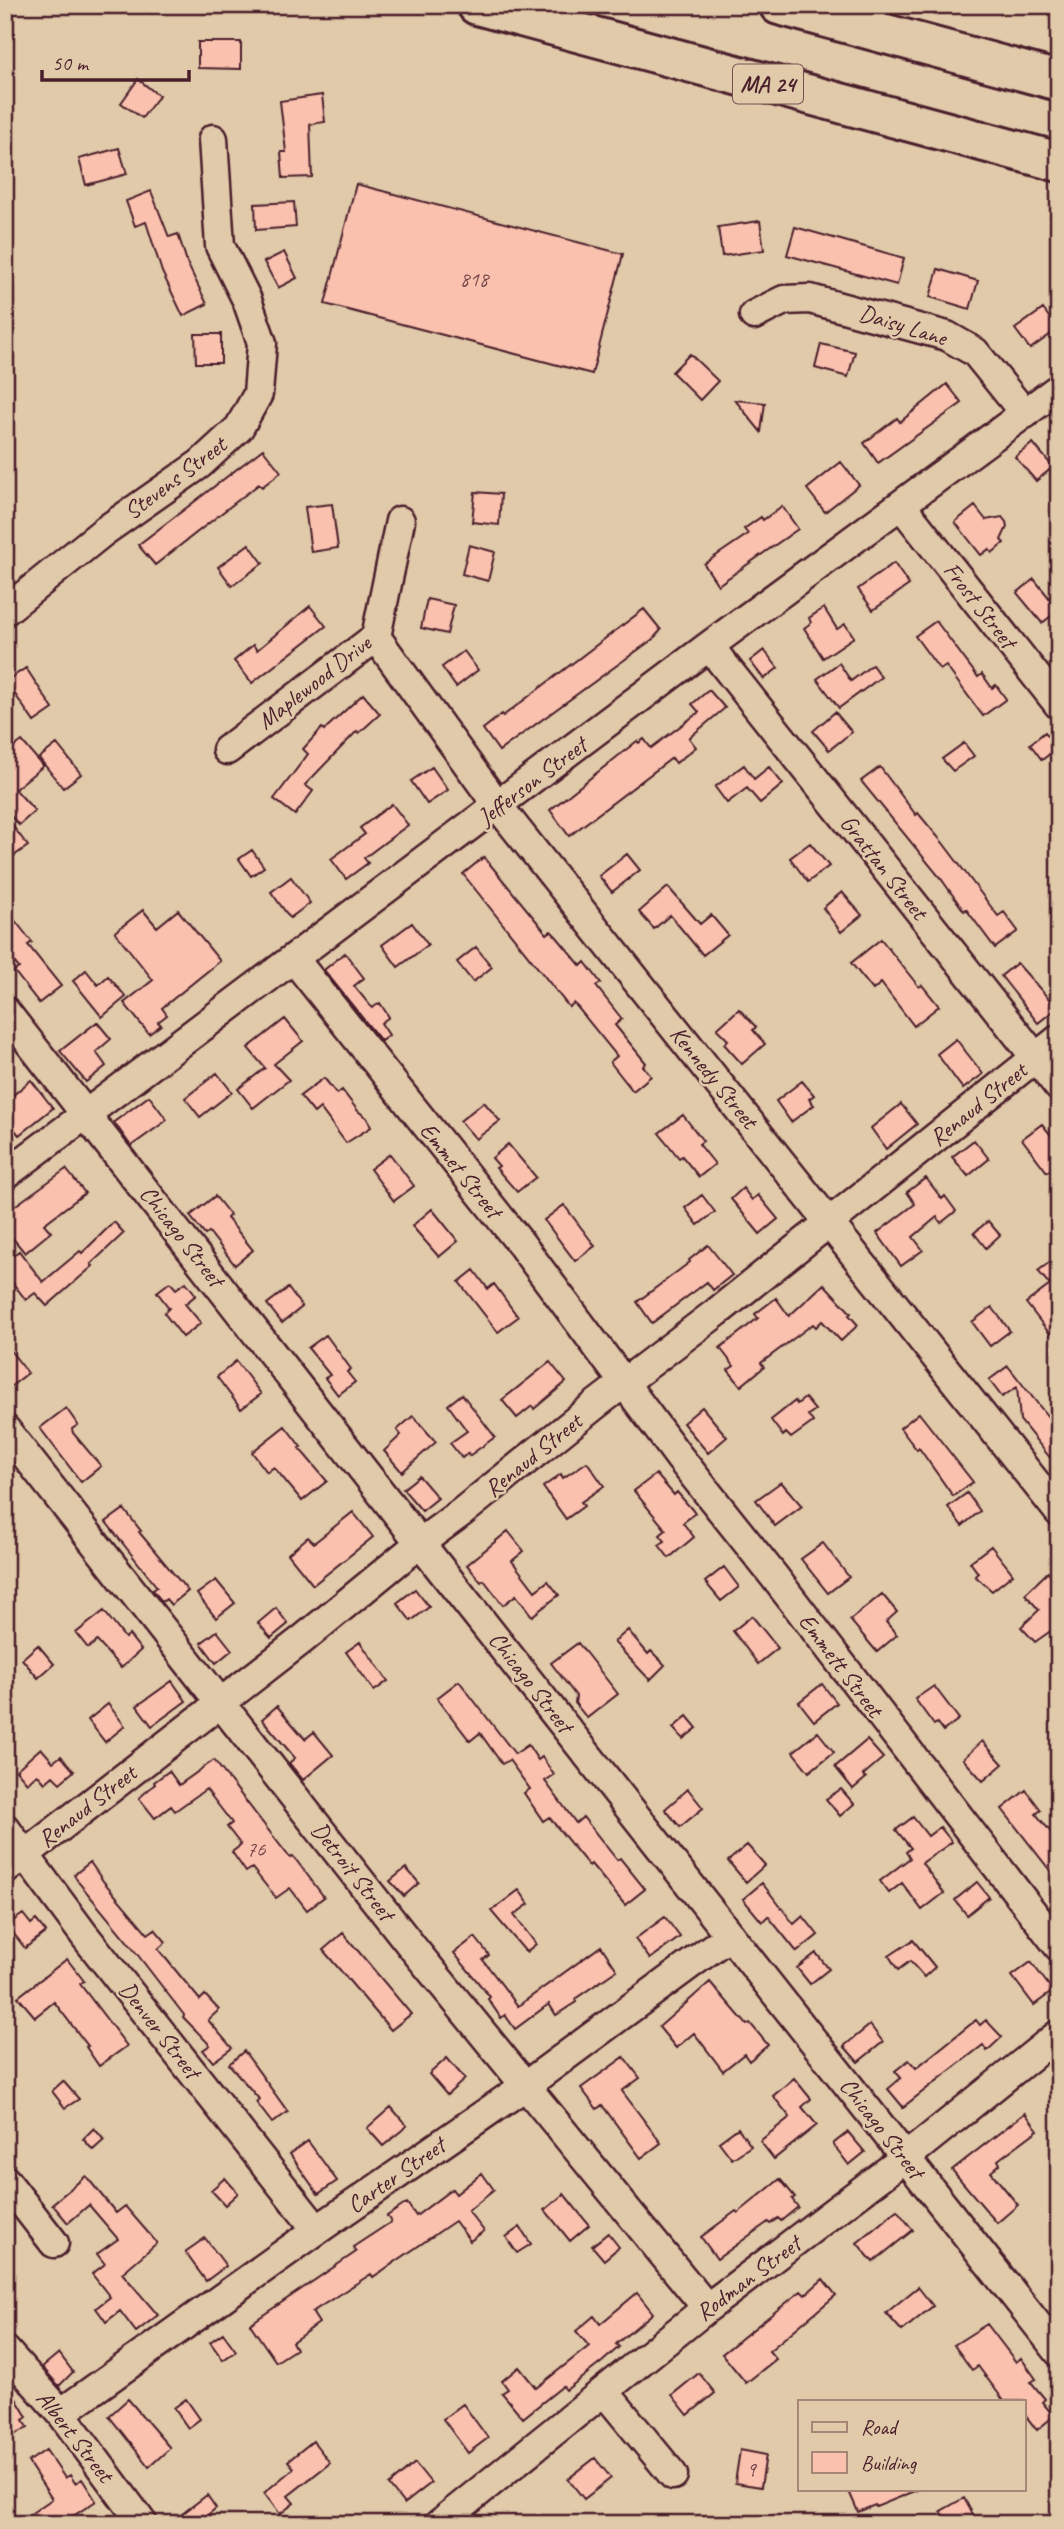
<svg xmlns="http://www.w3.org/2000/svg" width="1064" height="2529" viewBox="0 0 1064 2529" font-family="Caveat,sans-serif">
  <rect width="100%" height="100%" fill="#e1caaa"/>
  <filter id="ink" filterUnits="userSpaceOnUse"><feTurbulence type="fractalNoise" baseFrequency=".0143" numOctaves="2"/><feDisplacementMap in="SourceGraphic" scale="14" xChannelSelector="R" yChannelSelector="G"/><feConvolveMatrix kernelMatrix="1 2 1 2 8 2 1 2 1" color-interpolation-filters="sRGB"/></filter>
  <g filter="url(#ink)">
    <path fill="#f9c1ae" stroke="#4a1f2b" stroke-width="2" d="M198 42H241V69L198 68Z
      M138 79 159 96 142 118 121 103Z
      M322 95 325 122 310 124 312 177 283 178 281 152H286L280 101Z
      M119 148 127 174 86 185 79 159Z
      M356 184 623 254 592 374 325 304Z
      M151 191 169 237 178 234 188 265 207 304 183 316 162 272 146 222 135 226 126 201Z
      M294 202 296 227 256 230 255 204Z
      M760 221 764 250 722 256 718 227Z
      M795 227 904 258 897 285 787 255Z
      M284 252 297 278 278 288 264 262Z
      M938 269 978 281 970 309 930 297Z
      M1043 309 1058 329 1030 349 1015 329Z
      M195 334H221V363H196Z
      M821 344 855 352 848 377 815 368Z
      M690 354 718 381 700 400 672 372Z
      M947 384 962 403 878 463 864 443 897 418 900 422Z
      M735 400 765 403 761 432Z
      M1033 443 1053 467 1036 481 1015 457Z
      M263 449 281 472 262 487 259 484 155 565 138 545Z
      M841 462 859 485 825 512 807 489Z
      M475 492 501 494 499 525 472 522Z
      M332 504 338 548 311 552 305 507Z
      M782 506 798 529 718 585 704 564 748 534 744 529 761 517 763 520Z
      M975 506 986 520 1002 517 1006 522 1007 527 1001 540 1004 543 992 553 989 549 981 555 955 522Z
      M249 544 263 563 232 586 218 567Z
      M469 545 495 552 488 581 462 574Z
      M894 563 909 585 873 610 858 589Z
      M1034 579 1059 610 1042 623 1017 593Z
      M427 599 454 605 447 634 421 628Z
      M310 606 326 626 252 683 234 661 253 645 257 650Z
      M824 608 837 629 845 624 854 637 823 658 804 628 811 623 809 618Z
      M644 609 661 630 653 639 499 751 483 729 502 714 503 716Z
      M936 621 978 677 982 674 992 688 996 685 1006 699 983 716 946 666 940 670 915 636Z
      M764 650 778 668 764 679 750 661Z
      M464 651 478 670 456 687 442 667Z
      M839 663 851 681 872 665 881 677 839 708 817 679Z
      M26 668 53 709 34 722 6 681Z
      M709 690 725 708 689 738 696 747 676 763 672 758 569 836 550 810 637 741 639 743 644 739 651 748 699 712 692 704Z
      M363 694 380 714 359 733 357 731 305 785 313 791 295 815 274 799 308 754 303 749 322 728 324 730Z
      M835 712 852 732 829 750 813 731Z
      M1045 732 1057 748 1042 760 1030 744Z
      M22 741 43 766 15 789 35 811 19 825 5 810V754Z
      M964 743 974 756 953 771 942 759Z
      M57 744 81 774 63 788 39 758Z
      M744 765 754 779 769 767 783 784 760 803 747 788 727 803 715 787Z
      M432 767 448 790 427 804 411 781Z
      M880 767 916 815 918 813 943 843 998 916 1004 912 1018 931 995 948 966 909 964 911 942 880 861 781Z
      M392 804 408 825 364 858 368 863 346 879 331 859 365 834 360 828Z
      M5 816 28 846 5 862Z
      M810 843 829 866 808 882 790 858Z
      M252 850 264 867 251 876 239 859Z
      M627 854 640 870 612 892 599 876Z
      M484 857 547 934 551 931 556 936 581 966 585 962 601 983 596 986 622 1019 615 1025 646 1063 643 1066 651 1076 633 1091 610 1062 617 1056 574 1003 569 1007 463 874Z
      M291 877 310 903 290 918 271 892Z
      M668 887 700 924 711 915 728 935 703 955 670 915 654 929 639 912Z
      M842 892 862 915 841 932 823 908Z
      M5 908 32 942 28 945 61 986 39 1003 14 971 19 968 5 951Z
      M143 910 157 927 178 910 220 961 162 1008 167 1015 158 1022 161 1025 149 1034 124 1003 153 980 115 932Z
      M412 923 428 945 398 967 382 945Z
      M881 939 919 987 922 985 939 1006 914 1026 881 983 873 990 851 963Z
      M476 947 492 967 473 982 457 962Z
      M345 953 364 978 354 986 372 1008 380 1003 389 1017 381 1023 389 1035 381 1041 324 970Z
      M1017 963 1057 1008 1038 1023 1001 976Z
      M86 970 98 985 108 976 126 997 102 1017 73 981Z
      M739 1009 756 1027 753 1030 765 1044 742 1064 724 1044 728 1040 717 1029Z
      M285 1019 303 1041 274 1064 289 1080 253 1108 238 1089 265 1068 248 1048Z
      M97 1022 111 1039 96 1052 106 1066 86 1082 60 1051Z
      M956 1039 983 1074 963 1089 937 1054Z
      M217 1073 232 1092 200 1117 185 1098Z
      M324 1078 337 1094 342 1090 358 1111 367 1118 371 1127 346 1143 320 1108 314 1113 300 1096Z
      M31 1080 53 1108 19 1135 5 1118V1102Z
      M802 1081 814 1095 809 1099 814 1105 791 1122 776 1101Z
      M149 1096 167 1120 131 1146 114 1122Z
      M484 1102 500 1121 476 1139 460 1121Z
      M901 1104 917 1124 886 1149 871 1128Z
      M683 1115 703 1141 699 1144 715 1164 699 1177 682 1156 679 1158 659 1133Z
      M1042 1124 1059 1145V1163L1047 1172 1022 1139Z
      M974 1140 989 1159 968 1176 952 1157Z
      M508 1144 536 1177 517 1192 496 1168 499 1166 492 1158Z
      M390 1154 414 1186 394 1201 370 1169Z
      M66 1169 85 1193 44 1224 51 1232 25 1253 5 1229V1213Z
      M926 1178 942 1199 945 1196 956 1211 941 1223 937 1217 913 1237 923 1250 901 1266 877 1233 915 1204 907 1192Z
      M743 1188 752 1200 758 1195 778 1219 760 1234 731 1199Z
      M702 1195 715 1212 698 1225 685 1208Z
      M215 1196 230 1215 227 1218 253 1250 235 1265 209 1232 205 1235 190 1216Z
      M564 1205 595 1246 575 1261 544 1220Z
      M432 1209 458 1241 439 1257 412 1226Z
      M988 1221 1000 1235 986 1248 974 1233Z
      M114 1222 124 1233 91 1264 93 1266 47 1306 35 1293 26 1300 5 1273V1262L19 1251 43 1282 80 1251 82 1253Z
      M708 1245 732 1275 713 1290 707 1282 652 1323 637 1302 690 1262 689 1260Z
      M1059 1255V1326L1050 1334 1026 1303 1050 1285 1038 1271Z
      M474 1270 488 1289 494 1284 518 1317 498 1332 459 1282Z
      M170 1282 176 1289 186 1282 196 1295 185 1304 201 1323 183 1337 164 1313 169 1308 157 1292Z
      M824 1284 851 1313 849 1315 858 1325 841 1341 822 1321 816 1327 813 1324 761 1363 764 1367 741 1386 728 1370 734 1366 720 1348 758 1318 755 1314 776 1298 789 1316Z
      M288 1288 302 1307 282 1323 267 1304Z
      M992 1307 1010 1331 990 1346 972 1322Z
      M326 1335 351 1369 347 1372 355 1382 338 1395 325 1378 330 1375 308 1348Z
      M5 1344 28 1373 5 1391Z
      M236 1361 261 1394 241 1409 217 1377Z
      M550 1362 566 1382 534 1409 532 1406 517 1418 502 1400Z
      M1008 1366 1059 1431V1469L1020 1420 1017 1387 1002 1397 989 1380Z
      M462 1394 495 1437 469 1456 468 1453 462 1458 450 1443 467 1431 448 1405Z
      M805 1398 815 1410 808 1415 813 1422 791 1438 786 1433 783 1436 771 1420 795 1401 797 1404Z
      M702 1407 727 1437 708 1453 683 1423Z
      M66 1408 78 1425 72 1429 73 1433 101 1466 81 1482 40 1428Z
      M919 1413 973 1482 953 1496 919 1448 917 1450 900 1428Z
      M413 1416 436 1442 402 1472 384 1451 401 1435 397 1430Z
      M285 1426 301 1447 299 1448 327 1481 302 1501 274 1467 267 1472 252 1452Z
      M587 1462 604 1486 581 1502 584 1506 566 1519 543 1487 561 1474 563 1478Z
      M656 1474 674 1495 677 1492 695 1513 683 1523 694 1537 669 1558 659 1545 665 1541 660 1535 666 1530 634 1491Z
      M419 1476 438 1498 422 1511 403 1489Z
      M781 1482 802 1506 775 1526 756 1500Z
      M967 1493 980 1511 962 1526 948 1507Z
      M124 1509 141 1531 139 1532 188 1591 171 1605 166 1599 162 1602 160 1599 153 1590 157 1587 106 1522Z
      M353 1512 373 1537 313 1585 288 1554 308 1537 314 1543Z
      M508 1531 524 1551 512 1561 535 1591 548 1581 559 1595 532 1616 516 1595 503 1605 484 1580 481 1582 467 1565Z
      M823 1543 849 1577 828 1593 801 1559Z
      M991 1546 1013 1574 992 1591 975 1576 978 1573 970 1562Z
      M724 1567 739 1587 721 1601 705 1582Z
      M1048 1572 1059 1584V1598L1051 1605 1059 1613V1625L1035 1642 1021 1627 1039 1610 1025 1594Z
      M216 1580 235 1603 216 1618 197 1594Z
      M415 1589 429 1607 411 1621 397 1603Z
      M882 1594 897 1612 886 1622 897 1635 877 1652 850 1620Z
      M276 1608 288 1624 271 1638 258 1623Z
      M104 1611 125 1638 129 1635 141 1650 121 1668 97 1641 88 1648 76 1633Z
      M752 1616 778 1648 758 1664 733 1631Z
      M628 1630 648 1654 651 1651 665 1665 650 1680 614 1642Z
      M217 1631 232 1650 216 1663 201 1643Z
      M360 1642 388 1681 374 1691 346 1652Z
      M578 1643 618 1694 587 1718 575 1703 576 1696 551 1663Z
      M38 1645 54 1664 38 1678 22 1659Z
      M172 1681 186 1701 152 1726 137 1706Z
      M459 1681 515 1754 528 1745 538 1760 542 1757 554 1775 545 1781 576 1823 583 1817 617 1860 620 1858 645 1889 625 1905 591 1864 589 1866 549 1817 543 1821 524 1793 530 1789 509 1760 502 1764 480 1733 470 1741 437 1698Z
      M822 1684 837 1703 814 1721 799 1702Z
      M934 1686 959 1719 943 1731 937 1723 934 1725 915 1699Z
      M108 1704 125 1726 105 1742 88 1720Z
      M277 1706 305 1739 314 1732 333 1755 303 1780 289 1763 295 1758 262 1719Z
      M687 1716 697 1728 683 1739 673 1728Z
      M818 1732 834 1752 809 1772 793 1752Z
      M867 1740 883 1758 863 1775 866 1778 853 1789 835 1767Z
      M982 1741 1003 1764 983 1781 963 1759Z
      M41 1748 53 1762 61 1756 74 1771 60 1783 53 1776 45 1783 37 1774 27 1783 16 1770Z
      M214 1760 290 1858 293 1856 324 1897 307 1910 290 1888 276 1898 252 1868 246 1872 232 1852 241 1845 227 1827 232 1823 206 1789 175 1811 171 1806 155 1818 139 1798 155 1784 154 1782 169 1771 179 1785Z
      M688 1789 703 1808 680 1827 665 1809Z
      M841 1789 854 1804 840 1816 826 1799Z
      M1026 1790 1041 1810 1036 1814 1059 1842V1882L1002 1809Z
      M913 1817 928 1836 940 1827 952 1842 922 1863 944 1893 922 1910 902 1883 889 1893 880 1881 910 1858 906 1852 911 1848 896 1830Z
      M747 1845 765 1865 746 1882 728 1861Z
      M90 1862 103 1881 148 1934 155 1929 166 1942 158 1949 200 2000 205 1995 219 2010 208 2020 232 2048 213 2062 203 2050 210 2045 183 2017 184 2015 127 1941 79 1883 74 1875Z
      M406 1868 419 1883 404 1896 390 1881Z
      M977 1882 989 1897 967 1915 955 1900Z
      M762 1883 794 1924 803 1916 818 1935 797 1952 768 1916 762 1922 743 1899Z
      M519 1890 529 1904 514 1915 536 1944 526 1952 491 1911Z
      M23 1914 31 1924 36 1920 46 1932 25 1948 7 1925Z
      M665 1917 680 1937 650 1959 635 1939Z
      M343 1933 411 2014 391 2030 323 1950Z
      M475 1937 489 1955 483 1960 518 2006 601 1946 617 1970 575 1999 576 2002 556 2015 549 2004 515 2029 505 2015 501 2018 488 1999 490 1997 454 1953Z
      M913 1940 935 1967 924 1977 910 1961 898 1970 889 1956Z
      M816 1953 829 1969 810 1984 797 1968Z
      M67 1959 84 1981 80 1984 127 2046 99 2066 86 2047 88 2046 54 2002 35 2017 18 1997Z
      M1031 1962 1053 1991 1034 2005 1012 1976Z
      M710 1982 747 2025 750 2023 768 2045 749 2061 744 2054 723 2071 694 2033 676 2048 659 2027Z
      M976 2020 980 2025 986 2020 1002 2037 987 2051 983 2045 903 2107 888 2089 901 2078 895 2071 909 2060 916 2068Z
      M870 2025 883 2042 858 2062 844 2046Z
      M244 2051 288 2112 272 2123 256 2102 259 2099 229 2064Z
      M624 2057 640 2078 622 2091 661 2143 641 2158 602 2105 597 2109 581 2088Z
      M447 2058 465 2079 447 2095 429 2074Z
      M794 2078 811 2099 802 2107 817 2125 774 2159 760 2141 790 2117 773 2096Z
      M63 2081 79 2099 65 2108 52 2091Z
      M391 2107 407 2126 383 2146 367 2128Z
      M1025 2113 1038 2130 998 2160 1000 2164 991 2172 1018 2205 997 2223 952 2170Z
      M94 2128 104 2140 93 2150 83 2139Z
      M738 2128 751 2146 732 2159 719 2142Z
      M848 2132 865 2152 849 2165 833 2144Z
      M308 2141 337 2181 318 2194 290 2154Z
      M482 2173 494 2190 468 2211 484 2231 470 2241 455 2221 449 2225 373 2277 371 2274 312 2312 319 2323 292 2342 296 2349 276 2362 250 2324 356 2252 353 2247 391 2222 387 2216 407 2203 416 2216 452 2189 456 2194Z
      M86 2176 116 2213 125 2206 157 2243 122 2273 158 2315 136 2332 120 2311 106 2322 96 2308 110 2297 92 2274 105 2264 97 2254 118 2239 89 2205 68 2223 52 2204Z
      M225 2178 238 2193 225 2205 211 2190Z
      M780 2179 795 2197 792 2199 798 2207 781 2221 778 2218 770 2224 768 2222 717 2259 701 2237 736 2211 738 2213Z
      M564 2194 589 2225 570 2241 545 2210Z
      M897 2210 913 2230 873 2262 857 2243Z
      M520 2227 531 2244 517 2253 506 2237Z
      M608 2233 619 2247 604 2260 592 2246Z
      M205 2238 226 2266 206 2281 185 2252Z
      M823 2279 836 2295 769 2351 776 2359 746 2383 722 2354 801 2291 805 2295Z
      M918 2287 933 2306 902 2331 886 2313Z
      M637 2293 653 2313 616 2344 619 2347 602 2362 566 2390 563 2386 523 2418 502 2393 508 2389 502 2381 519 2367 536 2388 589 2346 576 2331 594 2316 600 2324Z
      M987 2324 1016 2362 1021 2358 1036 2379 1031 2382 1045 2399 1042 2402 1054 2416 1037 2430 1024 2414V2401H1004L978 2366 972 2370 954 2345Z
      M223 2333 236 2351 223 2360 210 2342Z
      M59 2353 73 2372 59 2386 42 2367Z
      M699 2373 715 2393 688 2415 672 2395Z
      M5 2380 27 2417 23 2420 28 2427 5 2440Z
      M128 2399 170 2448 149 2467 109 2416Z
      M186 2399 200 2419 188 2428 174 2408Z
      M463 2404 488 2438 468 2453 443 2419Z
      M313 2441 330 2463 288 2496 294 2503 280 2514 264 2493 294 2468 288 2461Z
      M46 2450 65 2478 70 2475 75 2483 82 2479 96 2501 61 2524H16L52 2499 28 2462Z
      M740 2450 766 2455 761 2487 735 2483Z
      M595 2458 611 2478 584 2499 568 2479Z
      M415 2463 431 2483 404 2504 389 2485Z
      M848 2489H920L876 2507 875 2505 858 2512Z
      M207 2495 216 2508 209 2514 217 2524H169Z
      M964 2498 978 2524H948L941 2511Z"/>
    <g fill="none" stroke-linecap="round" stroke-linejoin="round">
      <defs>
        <path id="minor" d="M754 315 784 300 810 299 947 336 975 352 1025 414
          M901 505 1059 705
          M5 611 103 532 200 464 239 428 258 394 262 343 247 300 220 246 213 139
          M376 637 498 806 1059 1512
          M709 646 1059 1087
          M227 750 376 637 400 521
          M294 959 521 1244 679 1457 773 1575 1059 1947
          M5 1011 420 1543 1059 2352
          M5 1175 709 646 1059 388
          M5 1429 413 1948 707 2308
          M5 1828 85 1936 317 2230
          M5 1870 303 1639 420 1543 462 1512 595 1405 717 1312 1059 1039
          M5 2180 54 2243
          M5 2350 61 2413 143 2524
          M604 2391 673 2475
          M61 2413 317 2230 525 2086 730 1935
          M439 2524 707 2308 905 2158 1059 2034"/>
        <path id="highway" d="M477 5 1059 162
          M779 5 1059 81"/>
      </defs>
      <use href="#minor" stroke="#4a1f2b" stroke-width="33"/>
      <use href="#highway" stroke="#4a1f2b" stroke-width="44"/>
      <use href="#minor" stroke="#e1caaa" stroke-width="28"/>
      <use href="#highway" stroke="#e1caaa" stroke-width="38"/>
    </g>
  </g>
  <g text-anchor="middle" stroke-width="5" stroke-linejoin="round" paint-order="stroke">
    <g font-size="21" fill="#76484c">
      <text x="474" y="286">818</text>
      <text x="256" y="1856">76</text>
      <text x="751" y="2476">9</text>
    </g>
    <rect fill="#e1caaa" stroke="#775251" stroke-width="2" x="733" y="64.5" width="70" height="39" rx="5"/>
    <g font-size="23" font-weight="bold" fill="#4a1f2b">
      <text x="768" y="92">MA 24</text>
    </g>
    <g font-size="24" fill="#4a1f2b" stroke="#e1caaa">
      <text transform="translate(903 325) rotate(17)" y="8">Daisy Lane</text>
      <text transform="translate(175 478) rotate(-37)" y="8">Stevens Street</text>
      <text transform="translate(980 605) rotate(52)" y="8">Frost Street</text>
      <text transform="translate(314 682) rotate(-38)" y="8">Maplewood Drive</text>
      <text transform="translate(532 781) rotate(-37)" y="8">Jefferson Street</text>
      <text transform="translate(884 867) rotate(52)" y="8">Grattan Street</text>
      <text transform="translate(714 1077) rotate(51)" y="8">Kennedy Street</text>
      <text transform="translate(978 1104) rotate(-39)" y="8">Renaud Street</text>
      <text transform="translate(461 1170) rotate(51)" y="8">Emmet Street</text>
      <text transform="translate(182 1236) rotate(52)" y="8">Chicago Street</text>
      <text transform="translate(533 1455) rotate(-39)" y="8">Renaud Street</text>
      <text transform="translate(841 1665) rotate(53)" y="8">Emmett Street</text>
      <text transform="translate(531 1682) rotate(52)" y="8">Chicago Street</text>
      <text transform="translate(87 1806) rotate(-38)" y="8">Renaud Street</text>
      <text transform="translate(353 1871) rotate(52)" y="8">Detroit Street</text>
      <text transform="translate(160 2030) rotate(52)" y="8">Denver Street</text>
      <text transform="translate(882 2128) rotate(52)" y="8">Chicago Street</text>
      <text transform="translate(396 2175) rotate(-35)" y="8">Carter Street</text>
      <text transform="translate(748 2278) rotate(-37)" y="8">Rodman Street</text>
      <text transform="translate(75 2436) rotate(52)" y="8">Albert Street</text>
    </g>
  </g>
  <rect width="1064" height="2529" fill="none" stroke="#e1caaa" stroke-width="28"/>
  <rect x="14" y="14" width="1036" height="2501" fill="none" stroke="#4a1f2b" stroke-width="2.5" filter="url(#ink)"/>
  <rect x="798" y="2400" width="228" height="91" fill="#e1caaa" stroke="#a58677" stroke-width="2"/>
  <rect x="812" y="2422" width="35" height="10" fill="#e1caaa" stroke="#a58677" stroke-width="2"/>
  <text x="861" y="2434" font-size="21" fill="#4a1f2b">Road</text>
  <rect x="812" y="2452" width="35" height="21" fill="#f9c1ae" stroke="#a58677" stroke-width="2"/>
  <text x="861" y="2470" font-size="21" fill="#4a1f2b">Building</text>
  <path d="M42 70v10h147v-10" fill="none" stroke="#4a1f2b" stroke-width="3.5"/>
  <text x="52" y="70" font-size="21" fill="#4a1f2b" stroke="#e1caaa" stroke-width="5" paint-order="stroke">50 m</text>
</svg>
